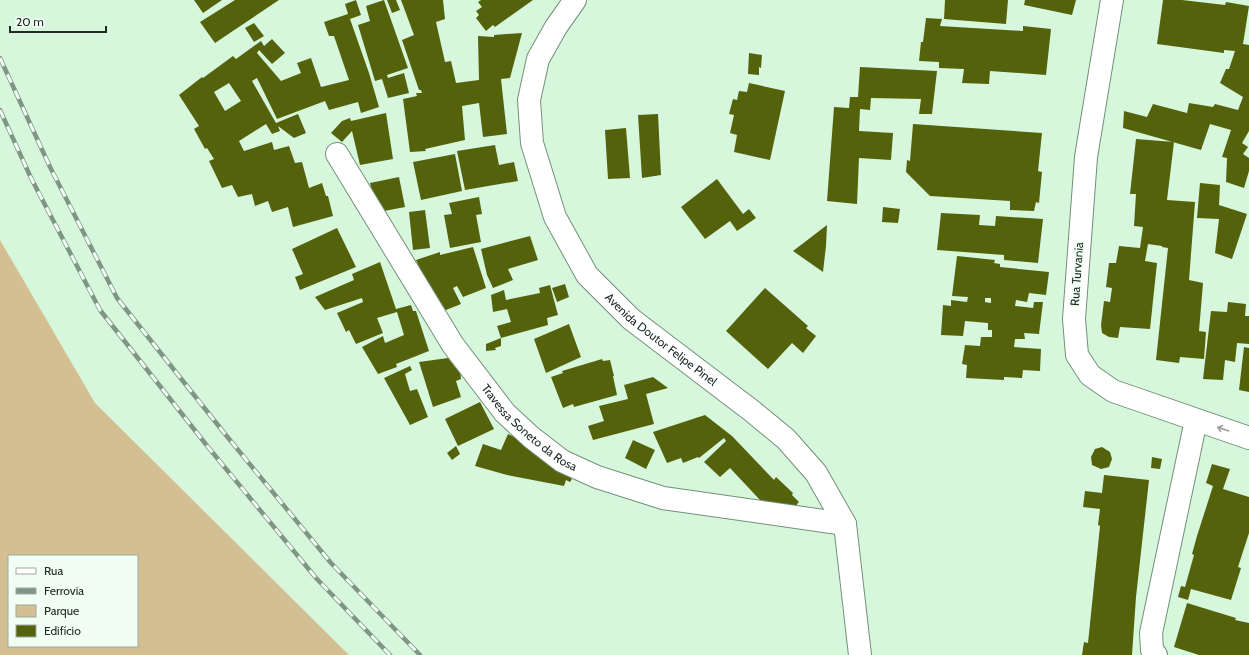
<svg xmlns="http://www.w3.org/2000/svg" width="1249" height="655" viewBox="0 0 1249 655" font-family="Cabin,sans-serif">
  <rect width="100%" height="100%" fill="#d7f7dd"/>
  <path fill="#d3bf91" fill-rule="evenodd" d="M0 240 95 403 349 655H0ZM9 556H137V646H9Z"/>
  <path fill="#54620b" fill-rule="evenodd" d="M194 0H222L203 13Z
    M235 0H279L215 43 200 22Z
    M356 0 361 15 350 19 369 73 379 107 361 113 358 102 329 110 325 101 277 119 257 78 252 81 276 123 298 114 306 133 294 138 278 126 280 131 272 134 266 124 239 141 244 151 272 142 274 150 289 146 295 163 302 162 309 188 322 183 326 196H328L333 216 293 227 288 207 272 212 268 201 255 206 252 194 238 197 232 185 222 188 209 161 214 159 207 148 205 149 194 129 199 126 179 95 202 77 203 78 233 56 236 59 261 41 264 46 272 39 285 53 272 64 259 50 257 53 281 81 301 73 297 63 311 58 321 87 349 80 334 36H329L324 22 348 14 345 4ZM229 83 241 101 225 111 214 92Z
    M384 0 408 68 387 75 388 78 404 73 409 93 388 98 382 79 375 81 358 25 370 21 366 6Z
    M387 0H396L400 10 392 13Z
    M401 0H443L445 19 436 22 445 62 451 61 456 83 479 80 478 36 494 37V35L522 33 510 78 501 79 507 134 483 137 479 103 462 106 465 140 425 149 426 151 410 152 403 99 417 96 416 93H422L421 90H419L402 40 414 35Z
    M481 0H533L495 27 493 25 486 31 476 18 479 15 476 11 482 7 478 2Z
    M945 0H1008L1006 24 944 19Z
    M1025 0H1076L1072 15 1024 5Z
    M1163 0H1182L1225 5 1226 2 1249 6 1243 44 1249 45V131L1242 143 1248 147 1243 154 1249 158V171L1244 188 1226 182 1227 158 1222 157 1231 130 1210 124 1201 150 1123 128 1124 111 1147 117 1153 104 1187 113 1189 103 1213 107 1215 104 1238 110 1243 97 1220 83 1226 69H1229L1235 51 1224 50V53L1157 44Z
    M926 18 942 19 940 26 1023 31V26L1051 29 1046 75 990 71 989 84 962 83 964 69 939 68V62L919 61 921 42H923Z
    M254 23 264 36 254 42 245 28Z
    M749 53 762 55 761 68 759 67V75L748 74Z
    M860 67 937 71 932 114H919L921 99 871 98 870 110 860 109 859 131 893 133 891 160 859 158 857 204 827 201 834 107 849 108 850 97H858Z
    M749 83 785 91 770 160 734 152 737 135 730 133 734 115 729 114 733 99 737 100 739 91 747 92Z
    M386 113 393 159 360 165 352 131 342 142 331 133 342 121 350 118 351 121Z
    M658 114 661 175 642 178 638 115Z
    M913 124 1042 133 1038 171 1042 172 1039 203 1036 202 1034 211 1010 210V201L930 196 906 172 907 160 910 161Z
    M626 128 630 178 608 179 605 130Z
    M1136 139 1174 142 1167 200 1195 202 1189 280 1203 283 1199 331 1206 332 1204 359 1180 357 1179 363 1156 360 1168 248 1162 247V246L1148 244 1145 261 1157 263 1150 329 1120 327 1118 338 1109 337 1102 333 1101 325 1104 301 1110 302 1112 288 1106 287 1109 263H1116L1119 246 1140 248 1143 227 1134 226 1136 194H1130Z
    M495 145 499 165 514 162 518 181 465 190 457 151Z
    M455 154 462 191 421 200 413 162Z
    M399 177 405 207 379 212 374 198 370 183Z
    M717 179 743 214 749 209 756 218 737 231 730 221 705 239 681 207Z
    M1200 183 1220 185 1219 205 1247 214 1232 259 1215 253 1219 219 1197 218Z
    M479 197 482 214 476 215 481 242 450 248 444 215 452 214 449 203Z
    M883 207 900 209 898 223 882 222Z
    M425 210 430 248 413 250 409 212Z
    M941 213 980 215 979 225 995 226 996 216 1043 219 1038 263 1004 260V255L937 250Z
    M827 225 826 246 823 272 793 251Z
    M337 228 356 267 300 290 295 277 303 274 292 249Z
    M530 236 538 260 508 269 513 280 493 288 487 275 481 249Z
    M473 247 486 288 463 297 457 286 453 288 461 304 441 312 416 260 440 252V255Z
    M957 256 995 260 994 263 1000 264V267L1049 272 1046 295 1029 293 1027 302 1016 300 1015 306 1033 308 1034 302H1043L1039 334 1024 333 1025 339H1015L1014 347 1041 349 1040 371 1023 370 1022 378 1004 377V380L966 378 967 365 962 364 965 345 980 346 981 337H992V330H988V323L965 321 963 336 941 335 943 305 951 306V300L967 302 968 297 952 296ZM985 298H991V303L985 302Z
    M380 262 396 309 411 305 413 311H416L429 351 396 364 397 367 378 374 362 347 383 336 385 343 404 335 397 312 377 318 383 333 356 344 349 330 346 332 337 313 363 302 362 298 325 310 315 297 354 280 352 274Z
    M565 284 569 297 557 302 552 288Z
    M550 285 558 315 547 318 548 325 501 338 497 326 511 322 507 309 493 312 491 295 504 290 506 300 540 293 539 288Z
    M765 288 808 326 806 328 816 336 803 353 792 343 768 369 726 331Z
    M1228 302 1246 304 1245 316H1249V344L1237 343 1235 362 1225 360 1223 380 1203 379 1211 311 1227 312Z
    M569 324 581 357 546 373 534 339Z
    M501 338V346L495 348 496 350 486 351V344Z
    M1244 347 1249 348V392L1239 390Z
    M448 358 455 367 460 370 461 379 456 381 461 397 433 407 419 362Z
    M602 359 603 361 610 360 614 376H613L617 395 574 407 573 404 563 408 551 377 563 373 562 371Z
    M410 366 412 370 405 374 410 391 417 389 428 417 410 425 384 378Z
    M653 377 668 388 646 394 654 424 593 440 588 426 604 421 599 406 628 399 624 385Z
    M480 402 494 429 458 446 445 419Z
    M705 415 732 436 774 480 776 477 793 493 792 495 799 502 797 504V507L760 500 730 468 720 477 704 462 726 441 724 438 699 458 698 457 683 463 681 458 667 463 653 432Z
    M508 434 521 440 572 479 570 482 566 480 564 486 507 475 475 466 483 444 501 450Z
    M633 440 655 450 646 469 625 458Z
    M456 446 460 454 452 460 447 453Z
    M1102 447 1110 452 1112 459 1109 467 1101 469 1092 465 1091 457 1095 449Z
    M1152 457 1162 459 1160 469 1151 468Z
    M1212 464 1230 469 1223 489 1249 497V533L1238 567 1241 568 1231 600 1191 589 1188 600 1178 597 1181 586 1185 587 1194 555 1192 554 1197 536 1213 486 1206 483Z
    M1104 475 1149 480 1136 597 1132 655H1082L1084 642 1088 643 1100 526 1098 525 1100 509 1083 507 1085 491 1102 493Z
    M1187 603 1236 618 1235 620 1249 623V655H1199L1174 647Z"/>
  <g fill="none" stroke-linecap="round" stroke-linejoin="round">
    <defs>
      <g id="street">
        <path id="s1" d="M575 0 556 27 538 59 529 100 532 143 555 217 587 275 631 319 752 411 786 439 816 473 845 524 860 655"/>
        <path d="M1112 0 1086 157 1074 319 1077 355 1090 375 1113 391 1249 438"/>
        <path id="s2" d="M337 154 453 345 505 413 531 437 562 461 597 477 663 498 845 524"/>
        <path d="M1156 655 1152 650 1151 633 1196 420"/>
      </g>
    </defs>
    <use href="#street" stroke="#739079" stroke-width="24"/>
    <use href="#street" stroke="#fff" stroke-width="22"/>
    <defs>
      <path id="rail" d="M0 58 50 167 117 298 225 434 331 563 420 655
        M0 110 31 178 100 310 208 447 316 578 390 655"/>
    </defs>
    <use href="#rail" stroke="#809684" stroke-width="4.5"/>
    <use href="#rail" stroke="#f1fef4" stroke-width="3" stroke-dasharray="9" stroke-linecap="butt"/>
  </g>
  <defs><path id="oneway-shaft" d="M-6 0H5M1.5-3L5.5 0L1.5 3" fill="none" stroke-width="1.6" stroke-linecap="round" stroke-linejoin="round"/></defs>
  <use stroke="#9ba09c" href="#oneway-shaft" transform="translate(1223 429) rotate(-161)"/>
  <g text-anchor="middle" stroke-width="4" stroke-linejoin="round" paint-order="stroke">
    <g font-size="12" fill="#202c23" stroke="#f1fef4">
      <text transform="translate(1077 274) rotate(-86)" y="4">Rua Turvania</text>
      <text dy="4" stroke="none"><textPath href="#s1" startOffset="397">Avenida Doutor Felipe Pinel</textPath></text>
      <text dy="4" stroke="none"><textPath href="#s2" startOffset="337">Travessa Soneto da Rosa</textPath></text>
    </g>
  </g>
  <rect x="8" y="555" width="130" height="92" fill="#f1fef4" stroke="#9daaa0"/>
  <rect x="16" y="568" width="20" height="6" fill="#ffffff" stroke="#9daaa0"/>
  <text x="44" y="575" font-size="12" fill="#202c23">Rua</text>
  <rect x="16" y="588" width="20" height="6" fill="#809684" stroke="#9daaa0"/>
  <text x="44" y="595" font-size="12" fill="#202c23">Ferrovia</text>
  <rect x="16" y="605" width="20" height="12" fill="#d3bf91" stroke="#9daaa0"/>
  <text x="44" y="615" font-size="12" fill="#202c23">Parque</text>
  <rect x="16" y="625" width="20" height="12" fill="#54620b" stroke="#9daaa0"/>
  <text x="44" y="635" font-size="12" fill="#202c23">Edifício</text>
  <path d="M10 26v6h96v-6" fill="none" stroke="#202c23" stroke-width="2"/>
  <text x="16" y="26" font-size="12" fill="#202c23" stroke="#f1fef4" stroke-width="3" paint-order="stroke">20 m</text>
</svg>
